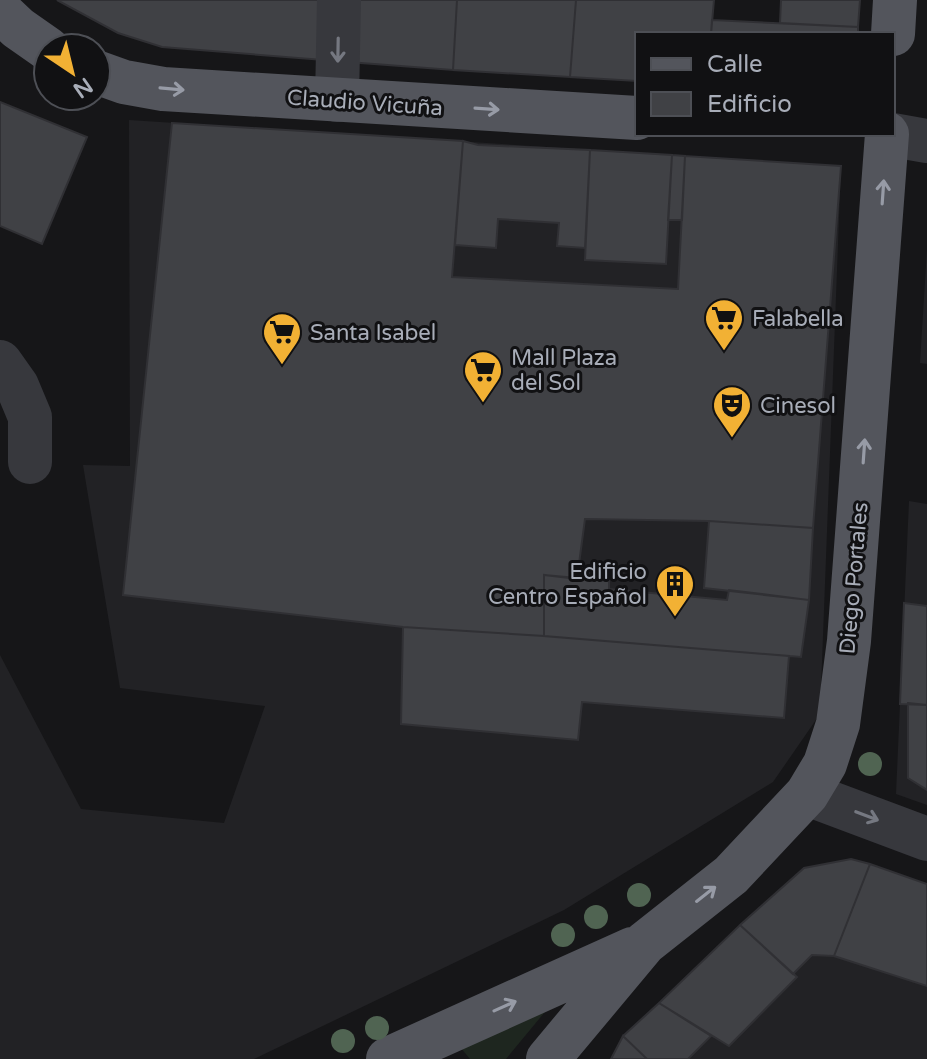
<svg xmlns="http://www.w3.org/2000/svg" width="927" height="1059" viewBox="0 0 927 1059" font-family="'Varela Round',sans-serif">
  <rect width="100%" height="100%" fill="#161618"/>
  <path fill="#222225" d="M129 120 841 166 820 714 773 782 564 910 254 1059H0V655L81 809 224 823 265 706 120 688 83 465 130 466Z
    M927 249V364L920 363Z
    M909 501 927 504V805L896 794Z
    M851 859 927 884V1059H611L623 1036 804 868Z"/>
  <path fill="#1e261f" d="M549 1007 506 1059H470L460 1047Z"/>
  <path fill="#404145" stroke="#303034" stroke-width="2" d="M57 0H323V60L162 47 118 33Z
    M348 0H457L453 70 348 62Z
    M457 0H576L570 77 453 70Z
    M576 0H714L711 34H637V81L570 77Z
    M781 0H860L858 27 780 23Z
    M712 20 858 27V34H711Z
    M0 102 87 137 42 244 0 226Z
    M172 123 463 141 452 277 678 289 685 156 841 166 813 528 709 521 585 519 577 579 544 575V636L403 627 123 595Z
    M463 141 478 145 590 150 585 248 557 246 559 223 498 219 496 248 455 245Z
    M590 150 672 155 666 264 585 260Z
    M672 155 685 156 682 220H668Z
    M709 521 813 528 809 600 704 588Z
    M544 575 609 581V589L727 600 729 590 809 600 801 657 544 636Z
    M904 603 927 606V705L900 704Z
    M403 627 544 636 789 656 784 718 582 702 578 740 401 724Z
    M908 703 927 705V790L908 778Z
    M851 859 870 864 834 956 812 955 793 974 740 925 804 868Z
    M870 864 927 884V986L834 956Z
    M740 925 797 977 729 1046 659 1003Z
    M659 1003 711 1036 688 1059H647L623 1036Z
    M623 1036 647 1059H611Z"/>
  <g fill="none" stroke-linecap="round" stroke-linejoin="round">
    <path stroke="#37383d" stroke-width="44" d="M337 100 339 0
      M887 134 927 141
      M0 362 17 386 30 417V462
      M807 794 927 839"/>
    <path stroke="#53555c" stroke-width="44" d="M0 11 18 28 48 49
      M893 34 895 0
      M96 72 124 82 163 89 637 118
      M388 1059 632 949
      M548 1059 645 943 731 875 807 794 825 764 838 724 849 641 887 134"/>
  </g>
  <g fill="#506452">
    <circle cx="870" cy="764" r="12"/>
    <circle cx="639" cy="895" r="12"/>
    <circle cx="596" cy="917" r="12"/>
    <circle cx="563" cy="935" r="12"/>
    <circle cx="377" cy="1028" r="12"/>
    <circle cx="343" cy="1041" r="12"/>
  </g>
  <defs><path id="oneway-shaft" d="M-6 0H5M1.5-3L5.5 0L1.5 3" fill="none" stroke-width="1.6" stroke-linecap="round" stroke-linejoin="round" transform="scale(2)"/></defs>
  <g stroke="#757881">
    <use href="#oneway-shaft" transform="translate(338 50) rotate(91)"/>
    <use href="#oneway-shaft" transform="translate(867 816) rotate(21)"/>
  </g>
  <g stroke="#979ba6">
    <use href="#oneway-shaft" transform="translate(172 89) rotate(5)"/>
    <use href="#oneway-shaft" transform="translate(487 109) rotate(4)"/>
    <use href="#oneway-shaft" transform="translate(883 192) rotate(-86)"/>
    <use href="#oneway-shaft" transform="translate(864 451) rotate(-86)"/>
    <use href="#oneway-shaft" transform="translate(706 894) rotate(-38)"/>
    <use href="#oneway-shaft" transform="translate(505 1006) rotate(-24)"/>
  </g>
  <defs>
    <symbol id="supermarket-pin" viewBox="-11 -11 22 30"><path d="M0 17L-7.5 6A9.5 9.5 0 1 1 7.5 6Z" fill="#f2b134" stroke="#111113"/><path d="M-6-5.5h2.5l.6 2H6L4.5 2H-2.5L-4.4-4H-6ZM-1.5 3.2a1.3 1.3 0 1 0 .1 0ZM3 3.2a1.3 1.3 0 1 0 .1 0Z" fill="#111"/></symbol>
    <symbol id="theatre-pin" viewBox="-11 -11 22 30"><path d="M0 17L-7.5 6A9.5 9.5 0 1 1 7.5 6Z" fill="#f2b134" stroke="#111113"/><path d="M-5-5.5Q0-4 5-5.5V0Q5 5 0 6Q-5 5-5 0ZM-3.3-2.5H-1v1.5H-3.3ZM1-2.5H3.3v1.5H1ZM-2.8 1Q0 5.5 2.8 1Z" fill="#111"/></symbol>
    <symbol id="building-pin" viewBox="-11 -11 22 30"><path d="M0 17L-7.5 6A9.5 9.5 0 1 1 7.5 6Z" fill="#f2b134" stroke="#111113"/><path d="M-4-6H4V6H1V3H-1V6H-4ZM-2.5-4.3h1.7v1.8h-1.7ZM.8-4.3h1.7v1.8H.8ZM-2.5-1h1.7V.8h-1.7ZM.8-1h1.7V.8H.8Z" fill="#111"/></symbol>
  </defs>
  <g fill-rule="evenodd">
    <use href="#supermarket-pin" x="702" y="296" width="44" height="60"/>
    <use href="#supermarket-pin" x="260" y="310" width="44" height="60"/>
    <use href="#supermarket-pin" x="461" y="348" width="44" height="60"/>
    <use href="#theatre-pin" x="710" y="383" width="44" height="60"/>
    <use href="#building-pin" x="653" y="562" width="44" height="60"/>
  </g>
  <g text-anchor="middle" stroke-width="6" stroke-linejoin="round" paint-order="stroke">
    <g font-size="22" fill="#a8adb8" stroke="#111113">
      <text transform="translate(365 102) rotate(4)" y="8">Claudio Vicuña</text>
      <text transform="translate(853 578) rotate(-85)" y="8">Diego Portales</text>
    </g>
    <g font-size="22" fill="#a8adb8" stroke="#111113" text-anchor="start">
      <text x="752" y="326">Falabella</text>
      <text x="310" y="340">Santa Isabel</text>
      <text x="511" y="365">Mall Plaza<tspan x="511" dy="25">del Sol</tspan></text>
      <text x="760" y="413">Cinesol</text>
      <text x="647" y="579" text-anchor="end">Edificio<tspan x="647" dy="25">Centro Español</tspan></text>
    </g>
  </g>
  <rect x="635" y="32" width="260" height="104" fill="#111113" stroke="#4d4f55" stroke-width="2"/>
  <rect x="651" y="58" width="40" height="12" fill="#53555c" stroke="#4d4f55" stroke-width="2"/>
  <text x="707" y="72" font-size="24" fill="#a8adb8">Calle</text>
  <rect x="651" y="92" width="40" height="24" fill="#404145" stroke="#4d4f55" stroke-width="2"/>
  <text x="707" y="112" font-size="24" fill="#a8adb8">Edificio</text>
  <g transform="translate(72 72) rotate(145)"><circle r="38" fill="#111113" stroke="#4d4f55" stroke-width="2"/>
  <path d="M0-6L14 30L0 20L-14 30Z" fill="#f2b134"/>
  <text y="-12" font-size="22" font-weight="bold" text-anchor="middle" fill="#a8adb8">N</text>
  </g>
</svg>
